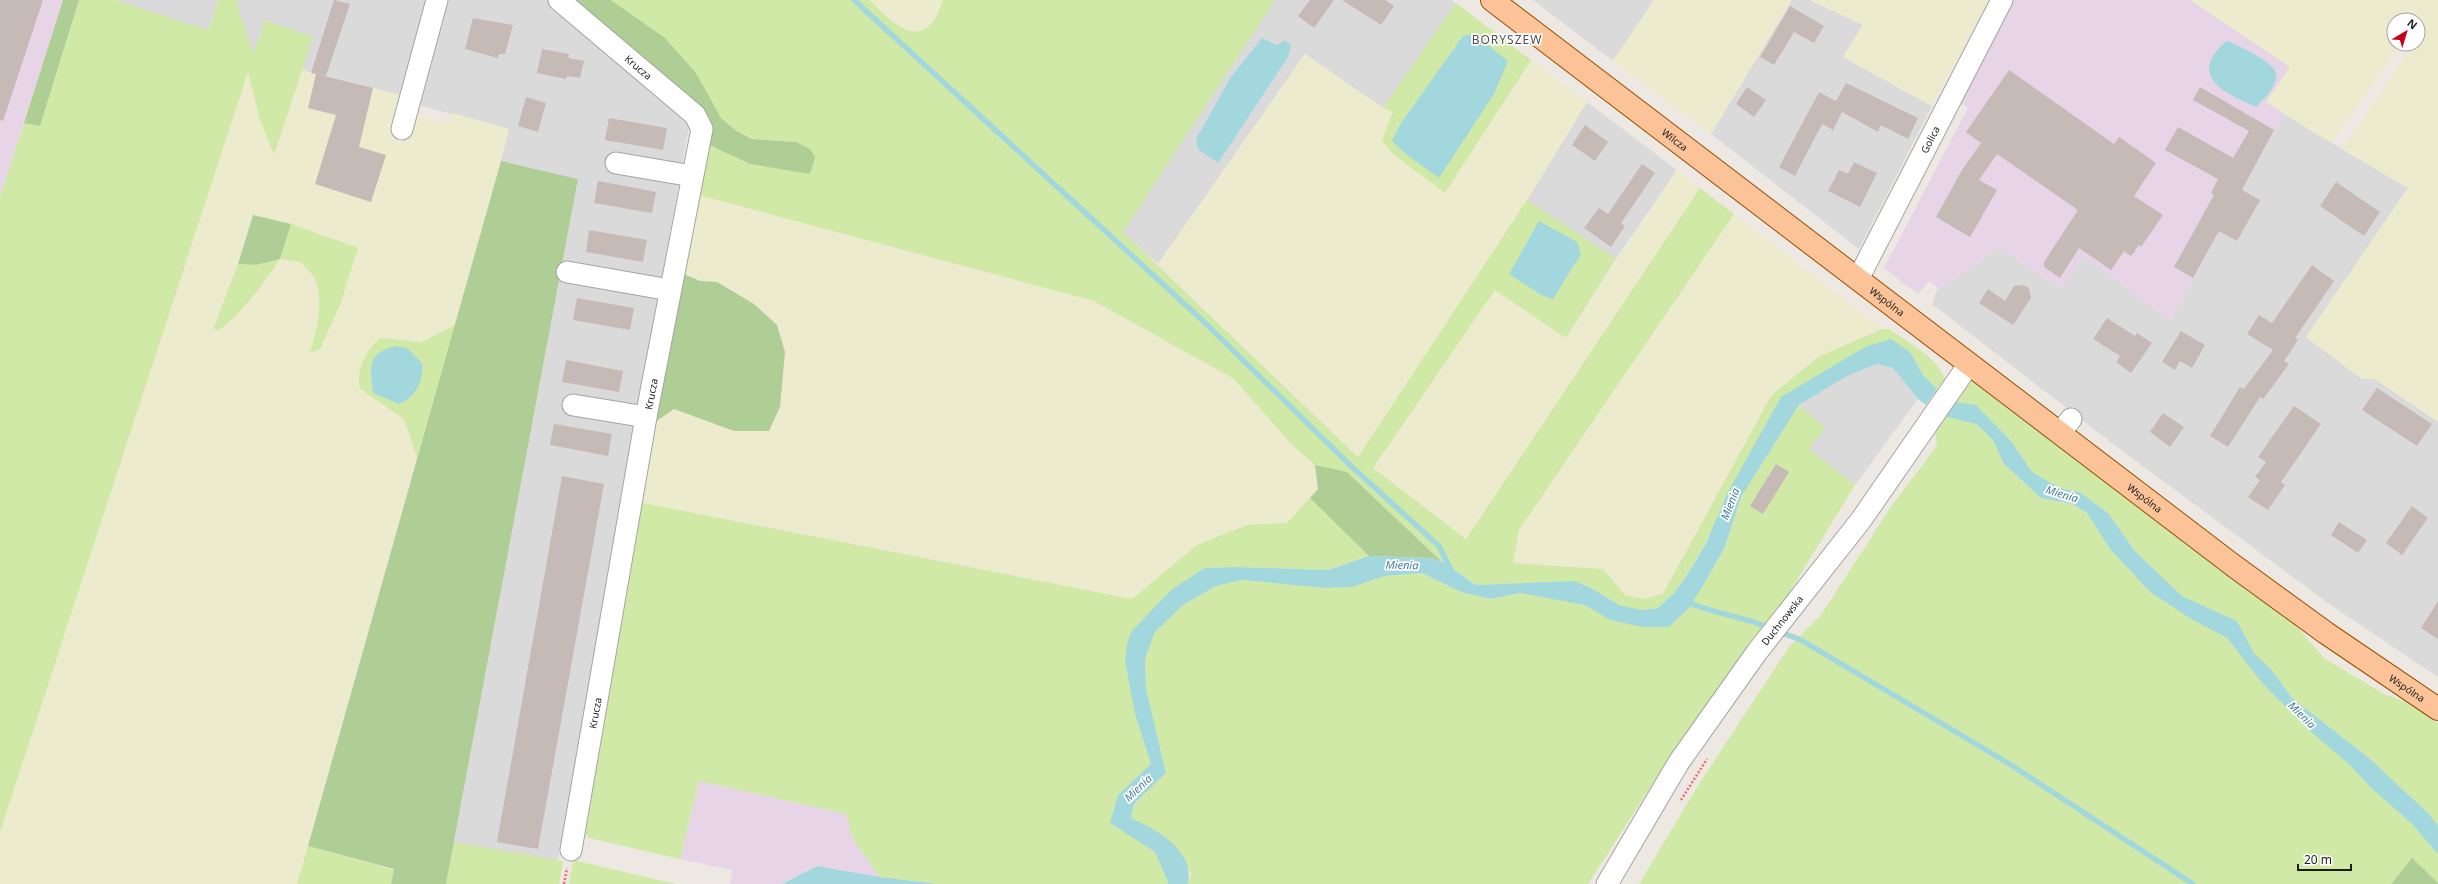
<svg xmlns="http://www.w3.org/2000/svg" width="2438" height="884" viewBox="0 0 2438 884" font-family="'Noto Sans',sans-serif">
  <rect width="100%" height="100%" fill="#eee8e2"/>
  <path fill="#dbdada" d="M115 0H218L208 30Z
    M236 0H429L404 96 302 70 312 37 265 20 253 55Z
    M441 0H551L690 121 558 861 454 842 578 179 501 161 509 130 419 105Z
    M1275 0H1452L1456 3 1383 108 1305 54 1158 264 1123 232Z
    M1533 0H1654L1613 61Z
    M1792 0H1810L1863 25 1843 57 1932 106 1859 249 1711 134Z
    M1587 102 1677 170 1616 259 1527 200Z
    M2284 114 2408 188 2306 337 2362 379H2375L2438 422V677L2328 603 2117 447 1932 304 1936 292 1998 248 2062 288 2083 256 2171 320Z
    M1877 364 1893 368 1918 399 1855 485 1808 449 1825 428 1799 405 1847 376Z"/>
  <path fill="#e7d4e6" d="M0 0H63L0 197Z
    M2010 0H2190L2290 67 2266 102 2284 114 2171 320 2083 257 2062 288 1998 248 1936 292 1938 288 1929 281 1918 294 1884 268 1968 108 1957 100Z
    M699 781 846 814 853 839 880 877 817 866 782 884H730L732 870 680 859Z"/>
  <path fill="#edebcd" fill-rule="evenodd" d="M870 0H943L931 23 917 32 902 30Z
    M1654 0H1792L1711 134 1613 61Z
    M1810 0H1989L1932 106 1843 57 1863 25Z
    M2190 0H2438V422L2375 379H2362L2306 337 2408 188 2342 149 2414 44H2418V20H2394V44H2401L2331 143 2266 102 2290 67Z
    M1305 54 1383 108 1394 112 1445 193 1531 60 1587 102 1527 200 1359 457 1158 264Z
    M302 70 404 96 391 140 407 144 413 120 423 117 450 124 453 113 509 129 455 325 422 342 401 339 360 389 404 419 417 458 297 884H0V832L248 71 260 120 274 154ZM253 215 291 224 340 305 310 352 318 315 319 293 313 277 301 262 280 259 253 297 226 325 216 319 234 276Z
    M1677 170 1700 188 1466 539 1373 468 1495 290 1566 338Z
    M695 194 1094 301 1234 379 1292 445 1315 465 1318 489 1287 523 1271 525 1197 545 1132 599 638 502 654 423 674 409 698 417 781 379 785 352 717 282 700 281 679 272Z
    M1734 214 1882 329 1818 357 1709 513 1663 594 1644 599 1625 595 1603 569 1513 563 1519 530Z"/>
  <path fill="#d1e9a7" d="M79 0H115L208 30 218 0H236L253 54 265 20 313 37 274 155 260 120 248 72 0 832V197L24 123 40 126Z
    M611 0H870C885 14 910 47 932 23 937 17 940 7 943 0H1275L1123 232 1358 457 1527 200 1616 259 1566 338 1495 290 1373 468 1466 539 1700 188 1734 214 1519 530 1513 563 1603 569 1625 595 1644 599 1663 594 1771 396 1818 357 1882 329H1889C1909 343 1936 356 1945 379L1937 389 1923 375 1910 352 1846 359 1781 397 1693 566 1675 592 1658 608 1642 610 1619 605 1593 589 1574 581 1476 585 1441 561 1347 472 1315 465 1292 445 1234 379 1094 301 695 194 705 143 750 164 811 173 796 142 753 139 735 130 721 118 665 38Z
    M1456 3 1531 60 1445 193 1393 154 1382 140 1393 112 1383 108Z
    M291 224 358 248 340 305 320 349 310 353C316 331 326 298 313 276 310 271 305 267 301 262L280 259C262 285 244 312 219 330L213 329 238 264 256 265 280 259Z
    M455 325 417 458 404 419 360 389C355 370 366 350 380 338L422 342Z
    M1972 381 2291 620 2324 658 2386 695 2405 701 2438 723V826L2429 814 2369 758 2292 698 2272 670 2254 653 2237 621 2182 596 2135 551 2108 513 2080 492 2060 488 2032 472 2011 441 1955 402 1965 386Z
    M1799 405 1825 428 1809 449 1855 485 1791 590 1732 673 1683 737 1588 884H1188L1191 873 1131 818 1134 804 1166 773 1146 688 1145 659 1155 632 1183 605 1216 586 1242 580 1326 588 1352 587 1385 576 1422 573 1461 592 1490 599 1520 593 1550 598 1585 605 1611 620 1642 627 1704 584 1725 547 1741 497Z
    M1943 416 1976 424 1993 440 2004 464 2041 498 2073 504 2087 513 2110 549 2150 592 2191 619 2227 638 2262 683 2352 767 2370 787 2411 823 2438 854V883L2412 858 2391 884H1639L1697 787 1789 647 1821 615 1892 505 1937 446 1935 429Z
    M1310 498 1369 556 1328 570 1237 567 1205 568 1131 632 1135 714 1151 764 1118 795 1111 823 1155 852 1168 882 1167 884H938L880 877 853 839 846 814 699 781 680 859 589 838 580 826 638 502 1132 599 1197 545 1247 525 1287 523Z
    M454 842 563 861 559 884H446Z
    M308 846 394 870 391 884H297Z
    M573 860 676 884H569Z"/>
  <path fill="#afce96" d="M63 0H79L40 126 24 123Z
    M565 0H611L665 38 696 73 721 118 735 130 752 139 796 142 810 149 815 157 810 174 750 164 705 143 710 118Z
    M501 161 578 179 446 884H391L394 869 308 846Z
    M253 215 291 224 280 259 256 265 238 264Z
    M679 272 700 281 717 282 754 304 777 325 785 352 780 407 769 431H734L674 409 654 423Z
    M1315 465 1347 472 1441 561 1430 558 1369 556 1310 498 1318 489Z
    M2412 858 2438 883V884H2391Z"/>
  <path fill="#a2d8dd" d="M1474 34 1508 61 1494 94 1439 178 1407 155 1392 141 1401 123 1463 36Z
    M1262 38 1277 45 1285 40 1291 45 1288 57 1218 163 1198 149 1196 139 1231 77Z
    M2227 41C2238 45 2274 62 2276 73 2279 85 2263 100 2256 107 2238 98 2201 86 2211 60 2215 52 2220 46 2227 41Z
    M1539 221 1577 242 1581 254 1553 299 1541 295 1509 274Z
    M1891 339 1910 352 1923 375 1937 389 1926 405 1918 399 1893 368 1877 364 1847 376 1799 405 1741 497 1725 547 1704 584 1688 609 1669 627H1642L1610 620 1585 605 1520 593 1490 599 1461 592 1422 573 1385 576 1352 587 1326 588 1242 580 1216 586 1183 605 1155 632 1145 659 1146 688 1166 773 1134 804 1131 818C1157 830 1195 850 1188 884H1167L1168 882 1155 852 1110 823 1118 795 1151 764 1135 714 1125 661 1127 645 1131 632 1171 590 1205 568 1237 567 1328 570 1369 556 1430 558 1441 561 1476 585 1574 581 1593 589 1619 605 1642 610 1658 608 1675 592 1693 566 1707 541 1728 492 1781 397 1865 347Z
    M396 346 407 348 422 363C424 381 416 397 399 404L373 393C370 367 367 353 396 346Z
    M1955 402 1976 405 2011 441 2032 472 2060 488 2080 492 2108 513 2135 551 2182 596 2237 621 2254 653 2272 670 2292 698 2369 758 2429 814 2438 826V854L2411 823 2370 787 2352 767 2308 729 2262 683 2227 638 2191 619 2150 592 2110 549 2087 513 2073 504 2041 498 2004 464 1993 440 1976 424 1943 416Z
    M817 866 880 877 938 884H782Z"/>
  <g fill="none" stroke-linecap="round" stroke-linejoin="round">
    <path stroke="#a2d8dd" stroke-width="5.5" d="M854 0 1202 320 1352 467 1439 546 1453 574
      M1685 601C1713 614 1742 616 1770 628
      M1778 631 1801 640 2008 763 2193 884"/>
  </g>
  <path fill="#c6bab6" d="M0 0H43L3 121 0 120Z
    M334 0 350 4 326 76 317 74 373 88 359 147 386 155 371 202 315 184 336 115 308 108 316 74 311 73Z
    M1310 0H1334L1314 28 1298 16Z
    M1342 0H1385L1394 6 1381 25Z
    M1790 6 1824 26 1814 43 1794 32 1774 65 1760 57Z
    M473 18 513 25 505 54H499L498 58 465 49Z
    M542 49 569 54 568 58 584 61 580 78 567 76 566 79 537 73Z
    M2009 70 2114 144 2119 137 2156 163 2134 196 2163 215 2141 247 2139 245 2131 256 2124 251 2111 270 2079 248 2060 278 2044 267V262L2078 210 1997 154 1979 180 1997 190 1970 237 1936 217 1962 170 1981 143 1966 132Z
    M1846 83 1918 118 1908 139 1881 125 1878 132 1842 112 1833 130 1822 124 1795 176 1779 167 1819 92 1836 101Z
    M1747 87 1766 100 1754 117 1736 104Z
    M2200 87 2274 130 2242 190 2260 200 2237 241 2219 231 2193 278 2174 267 2214 195 2211 193 2218 179 2165 150 2178 127 2233 158 2249 131 2193 100Z
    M526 97 546 103 538 132 518 126Z
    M609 118 667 128 663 150 605 140Z
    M1585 125 1608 142 1595 161 1572 145Z
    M1854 162 1877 173 1860 207 1828 191 1839 170 1848 174Z
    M1642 164 1655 173 1621 223 1625 226 1611 247 1584 228 1599 208 1608 214Z
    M598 181 656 192 652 213 594 203Z
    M2336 182 2380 212 2364 236 2320 206Z
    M589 230 647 240 643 262 586 252Z
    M2312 265 2334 281 2295 338 2298 340 2284 361 2289 364 2263 399 2260 397 2228 447 2210 436 2240 387 2244 389 2273 350 2247 334 2259 315 2272 323Z
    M2023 285 2029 288 2031 298 2013 325 1979 303 1988 289 2005 301 2014 286Z
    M577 298 634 308 630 330 573 320Z
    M2107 318 2135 336 2137 333 2152 343 2131 373 2116 362 2120 356 2093 339Z
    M2181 331 2205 345 2192 368 2180 361 2175 370 2162 362Z
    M566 360 623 371 619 392 562 382Z
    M2377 388 2432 424 2417 446 2362 410Z
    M2294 406 2321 424 2281 482 2285 485 2268 510 2248 497 2260 480 2255 477 2266 462 2258 457Z
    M2163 413 2184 427 2170 447 2150 432Z
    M554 424 612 434 608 456 550 445Z
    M1776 464 1789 472 1763 514 1750 506Z
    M562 476 604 484 538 849 497 842Z
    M2412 506 2428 518 2402 555 2386 543Z
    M2339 522 2367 540 2358 553 2331 535Z
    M2438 601V639L2421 628Z"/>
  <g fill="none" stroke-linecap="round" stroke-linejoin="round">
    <defs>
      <g id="minor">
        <path id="s1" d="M559 0 695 115 702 129 646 417 571 850"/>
        <path d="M402 129 437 0"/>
        <path d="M616 163 692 176"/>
        <path d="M567 272 670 290"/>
        <path id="s2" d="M1858 279 2002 0"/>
        <path d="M573 405 646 417"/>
        <path d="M2060 433 2071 419"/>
        <path id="s3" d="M1607 884 1679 762 1757 652 1861 520 1969 364"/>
      </g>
      <g id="major">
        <path id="s4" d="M1492 0 2234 566 2326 633 2438 709"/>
      </g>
    </defs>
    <use href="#minor" stroke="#a4a4a4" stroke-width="23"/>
    <use href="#major" stroke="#954e00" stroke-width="24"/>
    <path stroke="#fb676d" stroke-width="2.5" stroke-dasharray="2 2" stroke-linecap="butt" d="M1681 800 1707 759
      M564 884 567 868"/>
    <use href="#minor" stroke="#fff" stroke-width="21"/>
    <use href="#major" stroke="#fcc399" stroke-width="22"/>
  </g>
  <g text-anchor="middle" stroke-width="3.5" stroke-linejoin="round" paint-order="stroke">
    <g font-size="10" fill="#1d1d1d" stroke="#fff">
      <text dy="4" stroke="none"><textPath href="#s1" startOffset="104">Krucza</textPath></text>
      <text dy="4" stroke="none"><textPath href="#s4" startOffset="230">Wilcza</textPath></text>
      <text dy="4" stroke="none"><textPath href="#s2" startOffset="157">Golica</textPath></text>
      <text dy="4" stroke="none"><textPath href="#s4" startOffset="497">Wspólna</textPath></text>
      <text transform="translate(651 394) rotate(-79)" y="4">Krucza</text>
      <text dy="4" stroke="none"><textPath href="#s4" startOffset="821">Wspólna</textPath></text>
      <text dy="4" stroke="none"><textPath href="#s3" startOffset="317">Duchnowska</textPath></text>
      <text dy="4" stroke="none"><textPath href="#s4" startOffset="1145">Wspólna</textPath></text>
      <text transform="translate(595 713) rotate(-80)" y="4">Krucza</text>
    </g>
    <g font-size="11" font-style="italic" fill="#437d9d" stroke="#fff">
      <text transform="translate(2062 494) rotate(17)" y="4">Mienia</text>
      <text transform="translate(1730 504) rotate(-69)" y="4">Mienia</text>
      <text transform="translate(1402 565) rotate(1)" y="4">Mienia</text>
      <text transform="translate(2302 715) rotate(45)" y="4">Mienia</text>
      <text transform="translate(1138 788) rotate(-44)" y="4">Mienia</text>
    </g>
    <g font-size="12" letter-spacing="1" fill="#505050" stroke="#fff">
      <text x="1507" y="44">BORYSZEW</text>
    </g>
  </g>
  <g transform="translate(2406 32) rotate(38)"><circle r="19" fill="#ffffff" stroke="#a5a5a5"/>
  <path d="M0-3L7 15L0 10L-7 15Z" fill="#c9001d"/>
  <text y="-6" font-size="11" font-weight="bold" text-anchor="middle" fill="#1d1d1d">N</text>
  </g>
  <path d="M2298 864v6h53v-6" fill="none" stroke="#1d1d1d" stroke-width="2"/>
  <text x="2304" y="864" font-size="12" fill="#1d1d1d" stroke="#ffffff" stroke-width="3" paint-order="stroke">20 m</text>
</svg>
